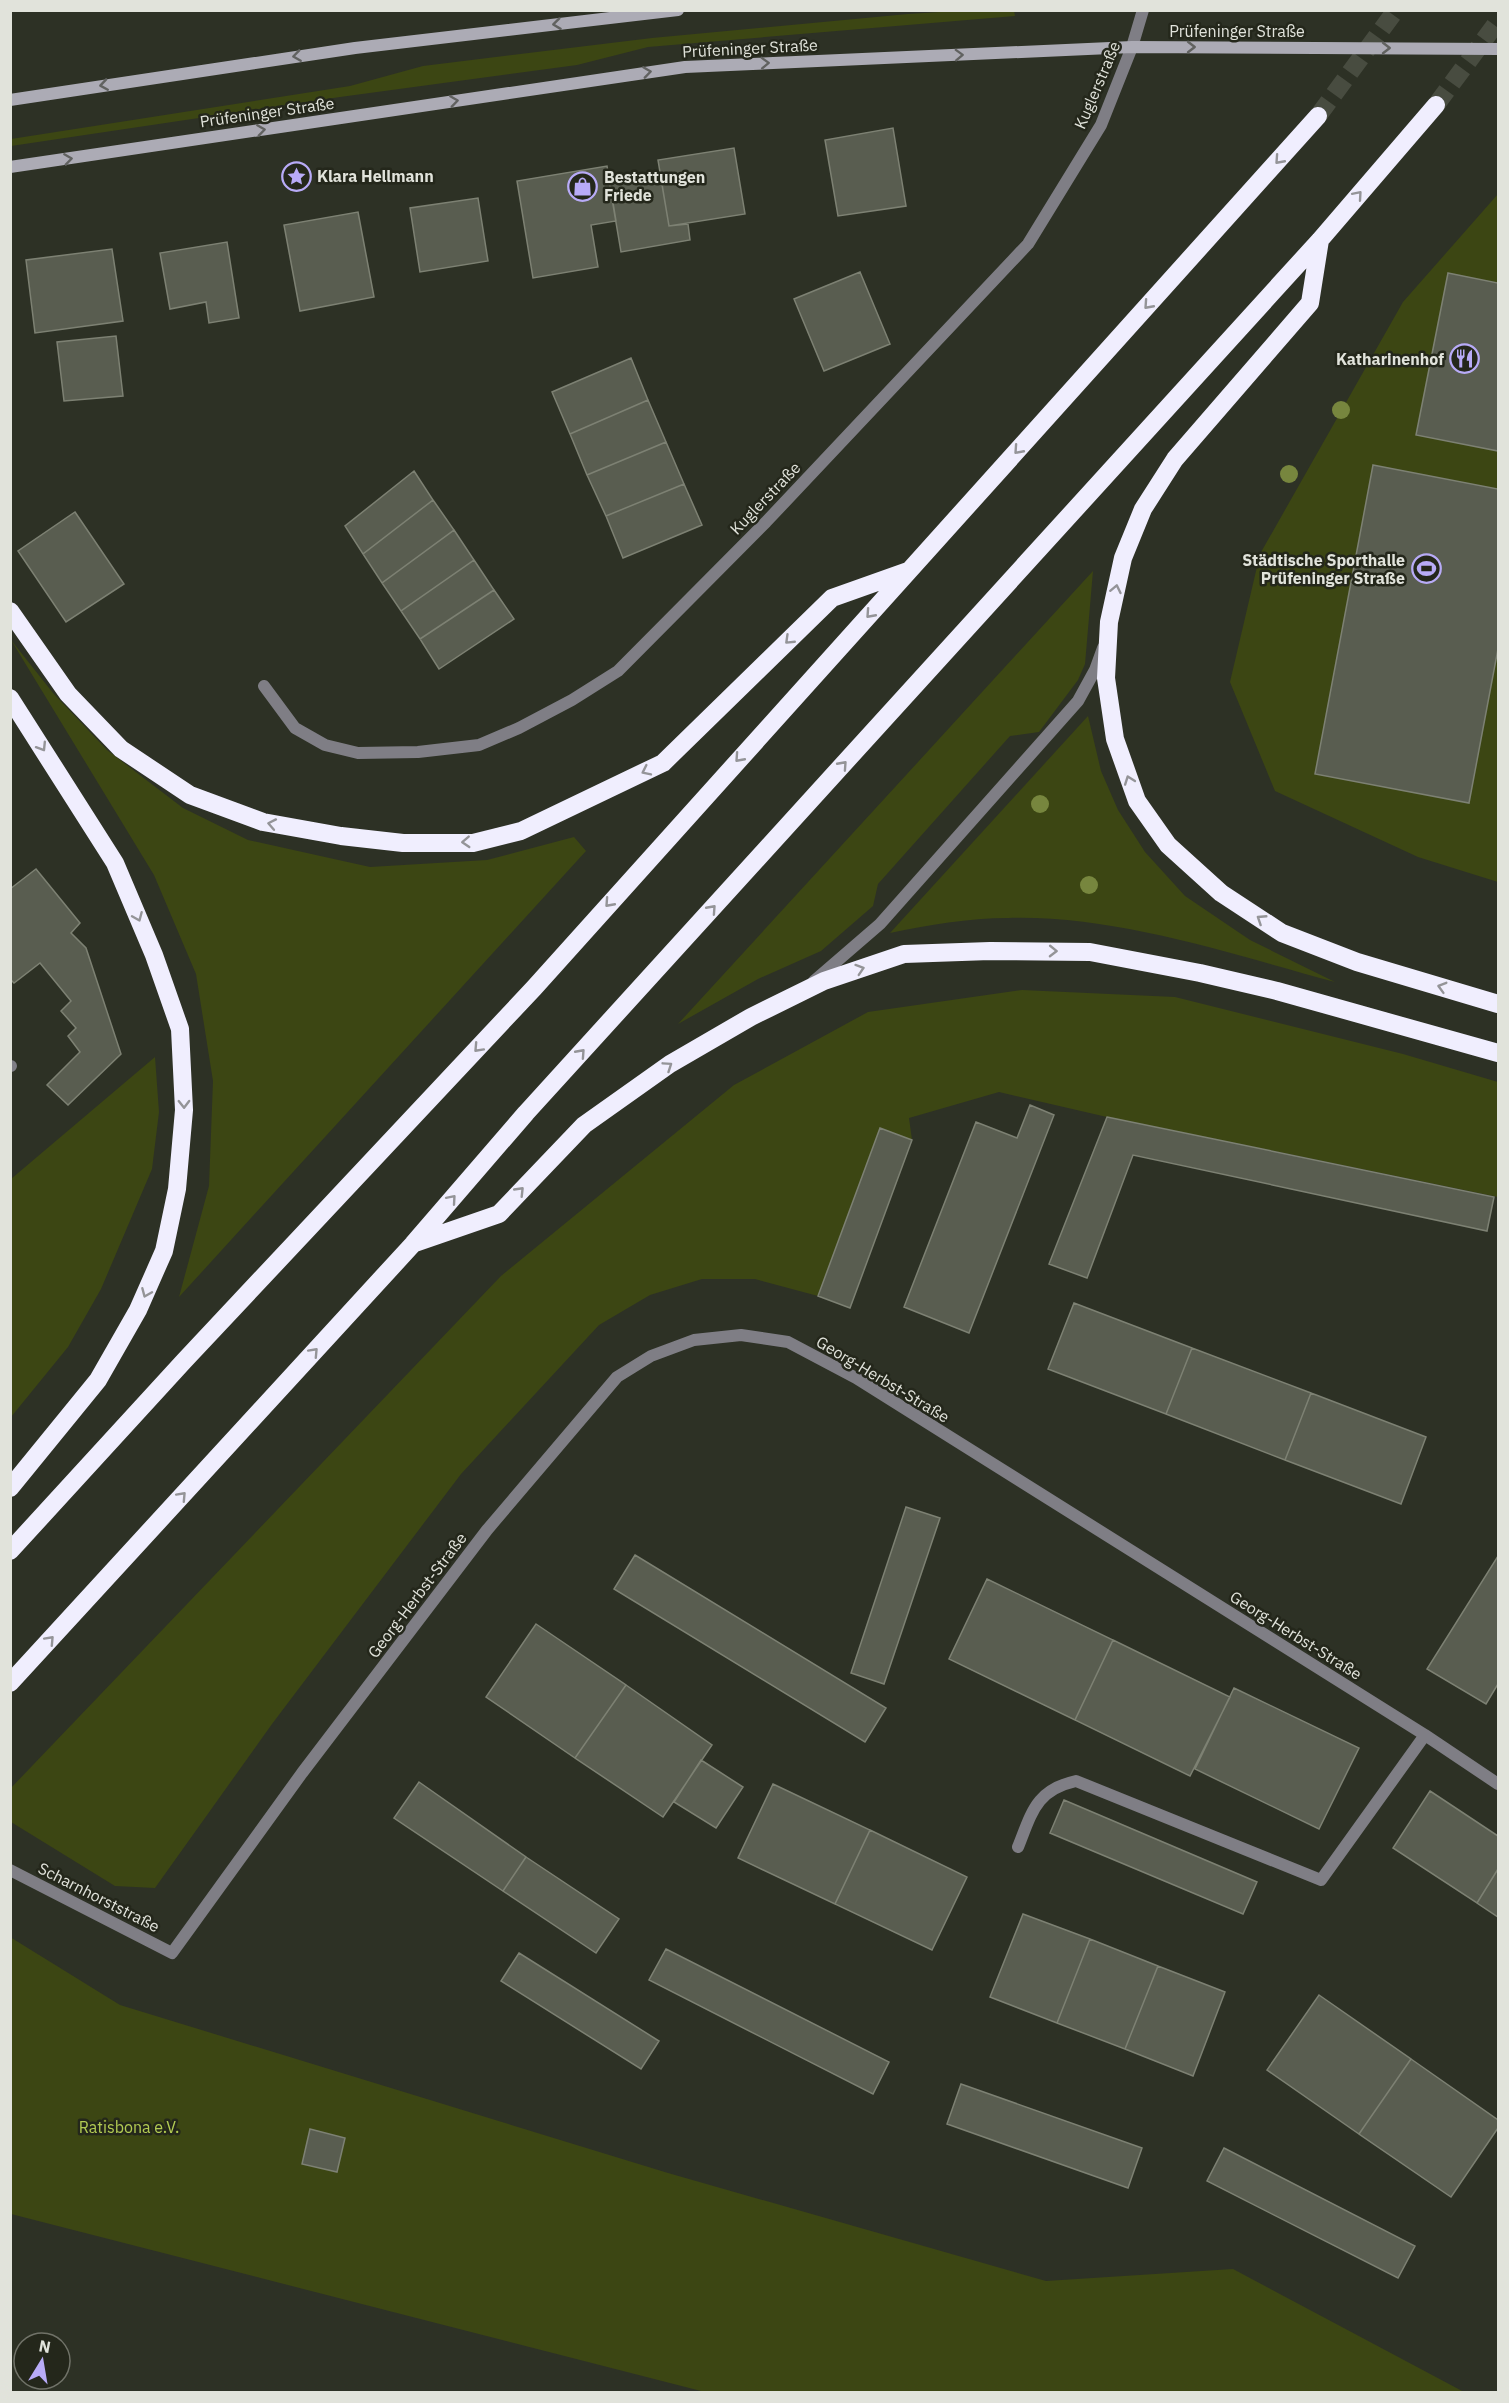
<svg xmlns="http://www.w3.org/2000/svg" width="1509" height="2403" viewBox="0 0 1509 2403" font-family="'IBM Plex Sans',sans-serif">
  <rect width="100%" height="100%" fill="#2d3125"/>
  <path fill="#3c4613" d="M972 10 1014 11 1015 16 648 47 577 65 340 97 11 146V139L350 86 423 66 652 38 908 14Z
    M1498 194V882L1418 857 1275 791 1230 682 1260 554 1403 302Z
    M1093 571 1085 664 1078 680 1039 732 1010 736 878 884 873 906 821 951 758 979 678 1024Z
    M11 640 53 693 107 750 183 808 248 840 370 867 487 860 574 837 586 851 179 1297 209 1186 213 1081 196 974 154 875Z
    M1088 716 1101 771 1118 810 1145 852 1185 896 1250 940 1335 982C1230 954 1117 915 1008 918 968 918 929 925 890 933Z
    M1022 990 1175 997 1403 1054 1498 1082V1197L1107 1117 999 1092 909 1118 912 1140 880 1128 818 1296 755 1279H702L650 1295 599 1325 461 1474 272 1724 155 1888 115 1886 11 1822 10 1789 501 1276 734 1085 868 1012Z
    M155 1057 159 1112 152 1169 101 1289 68 1347 11 1417V1179Z
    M10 1937 120 2005 668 2173 1046 2281 1233 2269 1464 2392H705L11 2214Z"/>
  <path fill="#595d50" stroke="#7d8173" stroke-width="1.5" d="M893 128 906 206 838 216 825 140Z
    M734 148 745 214 669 226 658 160Z
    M607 166 616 221 591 225 598 267 533 278 517 181Z
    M660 173 669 226 688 224 690 240 621 252 609 181Z
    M478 198 488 261 420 272 410 208Z
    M358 212 374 297 300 311 284 225Z
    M227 242 239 318 209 323 206 302 170 309 160 253Z
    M112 249 123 321 35 333 26 260Z
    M860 272 890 344 824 371 794 299Z
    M1448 273 1498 283V451L1416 435Z
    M116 336 123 396 64 401 57 342Z
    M631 358 648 400 570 434 552 392Z
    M648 400 666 442 587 475 570 434Z
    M666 442 684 484 606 516 587 475Z
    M1373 465 1498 489V649L1469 803 1315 774Z
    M414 471 433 500 363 554 345 526Z
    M684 484 702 525 623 558 606 516Z
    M433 500 454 530 382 583 363 554Z
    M75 512 124 584 66 622 18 551Z
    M454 530 474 560 401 611 382 583Z
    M474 560 494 590 420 639 401 611Z
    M494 590 514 619 439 669 420 639Z
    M36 869 80 923 71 933 86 948 121 1054 68 1105 47 1085 80 1052 68 1036 76 1028 61 1011 71 1001 40 963 14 983 10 979V889Z
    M1030 1105 1054 1115 969 1333 904 1307 976 1122 1017 1138Z
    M1107 1117 1494 1197 1487 1231 1133 1155 1087 1278 1049 1264Z
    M880 1128 912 1140 850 1308 818 1296Z
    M1074 1303 1192 1348 1166 1414 1048 1369Z
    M1192 1348 1311 1393 1285 1460 1166 1414Z
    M1311 1393 1426 1437 1401 1504 1285 1460Z
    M906 1507 940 1518 884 1684 851 1673Z
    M635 1555 886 1708 865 1742 614 1589Z
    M1498 1556V1684L1486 1704 1427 1669Z
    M987 1579 1113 1640 1075 1720 949 1659Z
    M536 1624 626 1685 575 1758 486 1697Z
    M1113 1640 1230 1697 1190 1776 1075 1720Z
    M626 1685 712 1745 663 1817 575 1758Z
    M1234 1688 1359 1748 1319 1829 1195 1769Z
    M701 1760 743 1787 716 1828 674 1802Z
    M419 1782 526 1857 503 1891 394 1818Z
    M773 1784 870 1830 835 1904 738 1858Z
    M1430 1791 1498 1836V1869L1477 1903 1393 1848Z
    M1064 1800 1257 1882 1243 1914 1050 1833Z
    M870 1830 967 1877 932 1950 835 1904Z
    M526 1857 619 1919 596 1953 503 1891Z
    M1498 1869V1917L1477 1903Z
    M1023 1914 1090 1939 1057 2023 990 1997Z
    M1090 1939 1158 1966 1125 2049 1057 2023Z
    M666 1949 889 2062 873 2094 649 1980Z
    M519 1953 659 2041 641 2069 501 1981Z
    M1158 1966 1225 1992 1193 2076 1125 2049Z
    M1319 1995 1411 2059 1359 2134 1267 2070Z
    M1411 2059 1498 2120V2128L1451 2197 1359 2134Z
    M961 2084 1142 2148 1128 2188 947 2124Z
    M310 2129 345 2138 337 2172 302 2164Z
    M1224 2148 1415 2246 1398 2278 1207 2181Z"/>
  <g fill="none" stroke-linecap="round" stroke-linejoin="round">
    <path stroke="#484c40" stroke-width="18" stroke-dasharray="18 9" stroke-linecap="butt" d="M1436 105 1498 21
      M1318 116 1396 10"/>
    <path stroke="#7f7e85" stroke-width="12" d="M814 981 880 924 1078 701 1095 670 1103 648"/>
    <path stroke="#7f7e85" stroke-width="12" d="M264 686 295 728 325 745 358 753 418 752 479 745 519 728 572 700 618 671 766 522 1028 244 1101 125 1132 47 1143 10
      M10 1066H11
      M1018 1847C1032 1812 1036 1790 1076 1781L1321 1880 1425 1735
      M10 1870 172 1953 302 1773 487 1530 617 1377 651 1356 694 1340 741 1335 788 1342 856 1378 1425 1735 1498 1784"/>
    <path stroke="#acabb5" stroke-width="12" d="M10 100 355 48 678 10
      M10 167 685 67 1132 47 1498 49"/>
    <path stroke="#f0eefe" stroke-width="18" d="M1320 240 1310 303 1175 459 1143 509 1123 558 1109 622 1106 678 1115 739 1137 801 1168 845 1221 893 1282 933 1357 962 1498 1004
      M10 611 68 694 121 749 190 795 263 822 341 836 403 843H473L521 831 663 763 832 598 908 571
      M10 698 115 863 154 955 180 1029 184 1110 177 1189 164 1251 138 1310 98 1380 10 1488
      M415 1243 499 1214 584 1125 670 1064 751 1017 824 981 904 954 990 951 1090 952 1200 973 1277 991 1498 1053
      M10 1551 184 1361 534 988 1318 116
      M10 1683 413 1244 526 1113 1320 240 1436 105"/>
  </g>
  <g fill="#77863e">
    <circle cx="1341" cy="410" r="9"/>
    <circle cx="1289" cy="474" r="9"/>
    <circle cx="1040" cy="804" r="9"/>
    <circle cx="1089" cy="885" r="9"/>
  </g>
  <defs><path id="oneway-chevron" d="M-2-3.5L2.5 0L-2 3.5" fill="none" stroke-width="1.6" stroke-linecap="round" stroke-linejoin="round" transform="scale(1.5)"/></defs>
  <g stroke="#616260">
    <use href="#oneway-chevron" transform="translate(557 24) rotate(173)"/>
    <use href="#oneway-chevron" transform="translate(1191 47)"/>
    <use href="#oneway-chevron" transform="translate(1386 48)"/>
    <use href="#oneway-chevron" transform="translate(959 55) rotate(-2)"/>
    <use href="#oneway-chevron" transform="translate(297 56) rotate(172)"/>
    <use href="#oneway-chevron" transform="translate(765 63) rotate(-2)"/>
    <use href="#oneway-chevron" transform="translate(647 72) rotate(-8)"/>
    <use href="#oneway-chevron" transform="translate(104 85) rotate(171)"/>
    <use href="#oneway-chevron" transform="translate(454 101) rotate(-8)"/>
    <use href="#oneway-chevron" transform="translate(261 130) rotate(-8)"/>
    <use href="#oneway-chevron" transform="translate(68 159) rotate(-8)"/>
  </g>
  <g stroke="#949498">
    <use href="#oneway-chevron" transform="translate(1279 160) rotate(132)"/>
    <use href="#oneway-chevron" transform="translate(1358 195) rotate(-49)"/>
    <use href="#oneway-chevron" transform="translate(1148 305) rotate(132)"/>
    <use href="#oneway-chevron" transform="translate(1018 450) rotate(132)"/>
    <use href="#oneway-chevron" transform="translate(1116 589) rotate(-78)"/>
    <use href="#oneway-chevron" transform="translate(870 614) rotate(132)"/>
    <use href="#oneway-chevron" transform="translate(789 640) rotate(136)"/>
    <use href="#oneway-chevron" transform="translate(42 747) rotate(58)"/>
    <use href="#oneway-chevron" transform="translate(739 758) rotate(132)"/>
    <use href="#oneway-chevron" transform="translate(843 765) rotate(-48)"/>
    <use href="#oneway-chevron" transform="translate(646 771) rotate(154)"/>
    <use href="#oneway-chevron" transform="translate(1129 780) rotate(-110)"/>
    <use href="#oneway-chevron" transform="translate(272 824) rotate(-169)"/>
    <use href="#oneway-chevron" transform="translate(466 842) rotate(177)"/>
    <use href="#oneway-chevron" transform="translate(609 903) rotate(132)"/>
    <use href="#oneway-chevron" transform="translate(712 909) rotate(-48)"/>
    <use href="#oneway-chevron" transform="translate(138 917) rotate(67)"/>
    <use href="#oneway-chevron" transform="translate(1261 919) rotate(-147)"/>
    <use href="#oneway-chevron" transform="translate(1053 951) rotate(1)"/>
    <use href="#oneway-chevron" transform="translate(860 969) rotate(-18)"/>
    <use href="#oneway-chevron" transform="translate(1442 987) rotate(-164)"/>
    <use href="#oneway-chevron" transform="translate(478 1048) rotate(133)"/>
    <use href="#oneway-chevron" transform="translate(581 1053) rotate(-48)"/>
    <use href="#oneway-chevron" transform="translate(668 1066) rotate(-34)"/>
    <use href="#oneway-chevron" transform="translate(184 1104) rotate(89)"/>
    <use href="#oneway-chevron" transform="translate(520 1191) rotate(-46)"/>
    <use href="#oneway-chevron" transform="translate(452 1199) rotate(-49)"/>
    <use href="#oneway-chevron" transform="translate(146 1293) rotate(113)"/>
    <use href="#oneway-chevron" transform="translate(314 1352) rotate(-47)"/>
    <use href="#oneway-chevron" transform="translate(182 1496) rotate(-47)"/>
    <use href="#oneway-chevron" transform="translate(50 1640) rotate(-47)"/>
  </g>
  <defs>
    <symbol id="sight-ring" viewBox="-11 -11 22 22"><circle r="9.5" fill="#24271b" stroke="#b8abf7" stroke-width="1.5"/><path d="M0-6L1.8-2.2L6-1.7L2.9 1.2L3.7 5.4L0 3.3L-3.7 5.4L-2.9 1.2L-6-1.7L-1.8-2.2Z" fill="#b8abf7"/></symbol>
    <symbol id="shop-ring" viewBox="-11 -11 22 22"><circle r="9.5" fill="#24271b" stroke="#b8abf7" stroke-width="1.5"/><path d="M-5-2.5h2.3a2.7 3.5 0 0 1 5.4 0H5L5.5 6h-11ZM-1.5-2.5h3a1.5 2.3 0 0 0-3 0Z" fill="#b8abf7"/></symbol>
    <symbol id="restaurant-ring" viewBox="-11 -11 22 22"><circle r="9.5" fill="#24271b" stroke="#b8abf7" stroke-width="1.5"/><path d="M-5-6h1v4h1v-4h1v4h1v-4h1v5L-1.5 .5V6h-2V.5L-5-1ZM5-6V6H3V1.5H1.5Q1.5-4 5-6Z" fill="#b8abf7"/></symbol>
    <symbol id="stadium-ring" viewBox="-11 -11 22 22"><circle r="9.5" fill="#24271b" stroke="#b8abf7" stroke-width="1.5"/><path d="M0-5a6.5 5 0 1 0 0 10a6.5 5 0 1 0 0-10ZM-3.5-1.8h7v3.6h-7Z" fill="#b8abf7"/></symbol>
  </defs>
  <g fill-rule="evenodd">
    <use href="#sight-ring" x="280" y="160" width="33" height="33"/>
    <use href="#shop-ring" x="566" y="170" width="33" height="33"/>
    <use href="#restaurant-ring" x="1448" y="342" width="33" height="33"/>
    <use href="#stadium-ring" x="1410" y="552" width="33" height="33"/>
  </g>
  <g text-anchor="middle" stroke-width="5" stroke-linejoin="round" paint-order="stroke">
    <g font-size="16" fill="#e1e3db" stroke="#24271b">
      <text x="1237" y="37">Prüfeninger Straße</text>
      <text transform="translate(750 48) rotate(-3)" y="6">Prüfeninger Straße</text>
      <text transform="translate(1097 85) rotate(-67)" y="6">Kuglerstraße</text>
      <text transform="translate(267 112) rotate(-8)" y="6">Prüfeninger Straße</text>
      <text transform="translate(765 498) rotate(-46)" y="6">Kuglerstraße</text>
      <text transform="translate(883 1379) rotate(31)" y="6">Georg-Herbst-Straße</text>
      <text transform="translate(417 1595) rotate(-53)" y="6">Georg-Herbst-Straße</text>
      <text transform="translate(1296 1635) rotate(32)" y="6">Georg-Herbst-Straße</text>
      <text transform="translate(99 1897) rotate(27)" y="6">Scharnhorststraße</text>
    </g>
    <g font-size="16" font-weight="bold" fill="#e1e3db" stroke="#24271b" text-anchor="start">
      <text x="317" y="182">Klara Hellmann</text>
      <text x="604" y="183">Bestattungen<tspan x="604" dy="18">Friede</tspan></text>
      <text x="1444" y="365" text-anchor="end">Katharinenhof</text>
      <text x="1405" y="566" text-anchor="end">Städtische Sporthalle<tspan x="1405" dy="18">Prüfeninger Straße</tspan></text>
    </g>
    <g font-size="16" fill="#b3cc53" stroke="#24271b">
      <text x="129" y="2133">Ratisbona e.V.</text>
    </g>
  </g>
  <rect width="1509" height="2403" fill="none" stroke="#e1e3db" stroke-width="24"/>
  <g transform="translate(42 2361) rotate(11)"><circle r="28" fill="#24271b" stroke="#707268" stroke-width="1.5"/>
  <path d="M0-4.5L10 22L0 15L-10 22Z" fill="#b8abf7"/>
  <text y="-9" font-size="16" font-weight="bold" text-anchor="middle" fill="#e1e3db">N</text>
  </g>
</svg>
